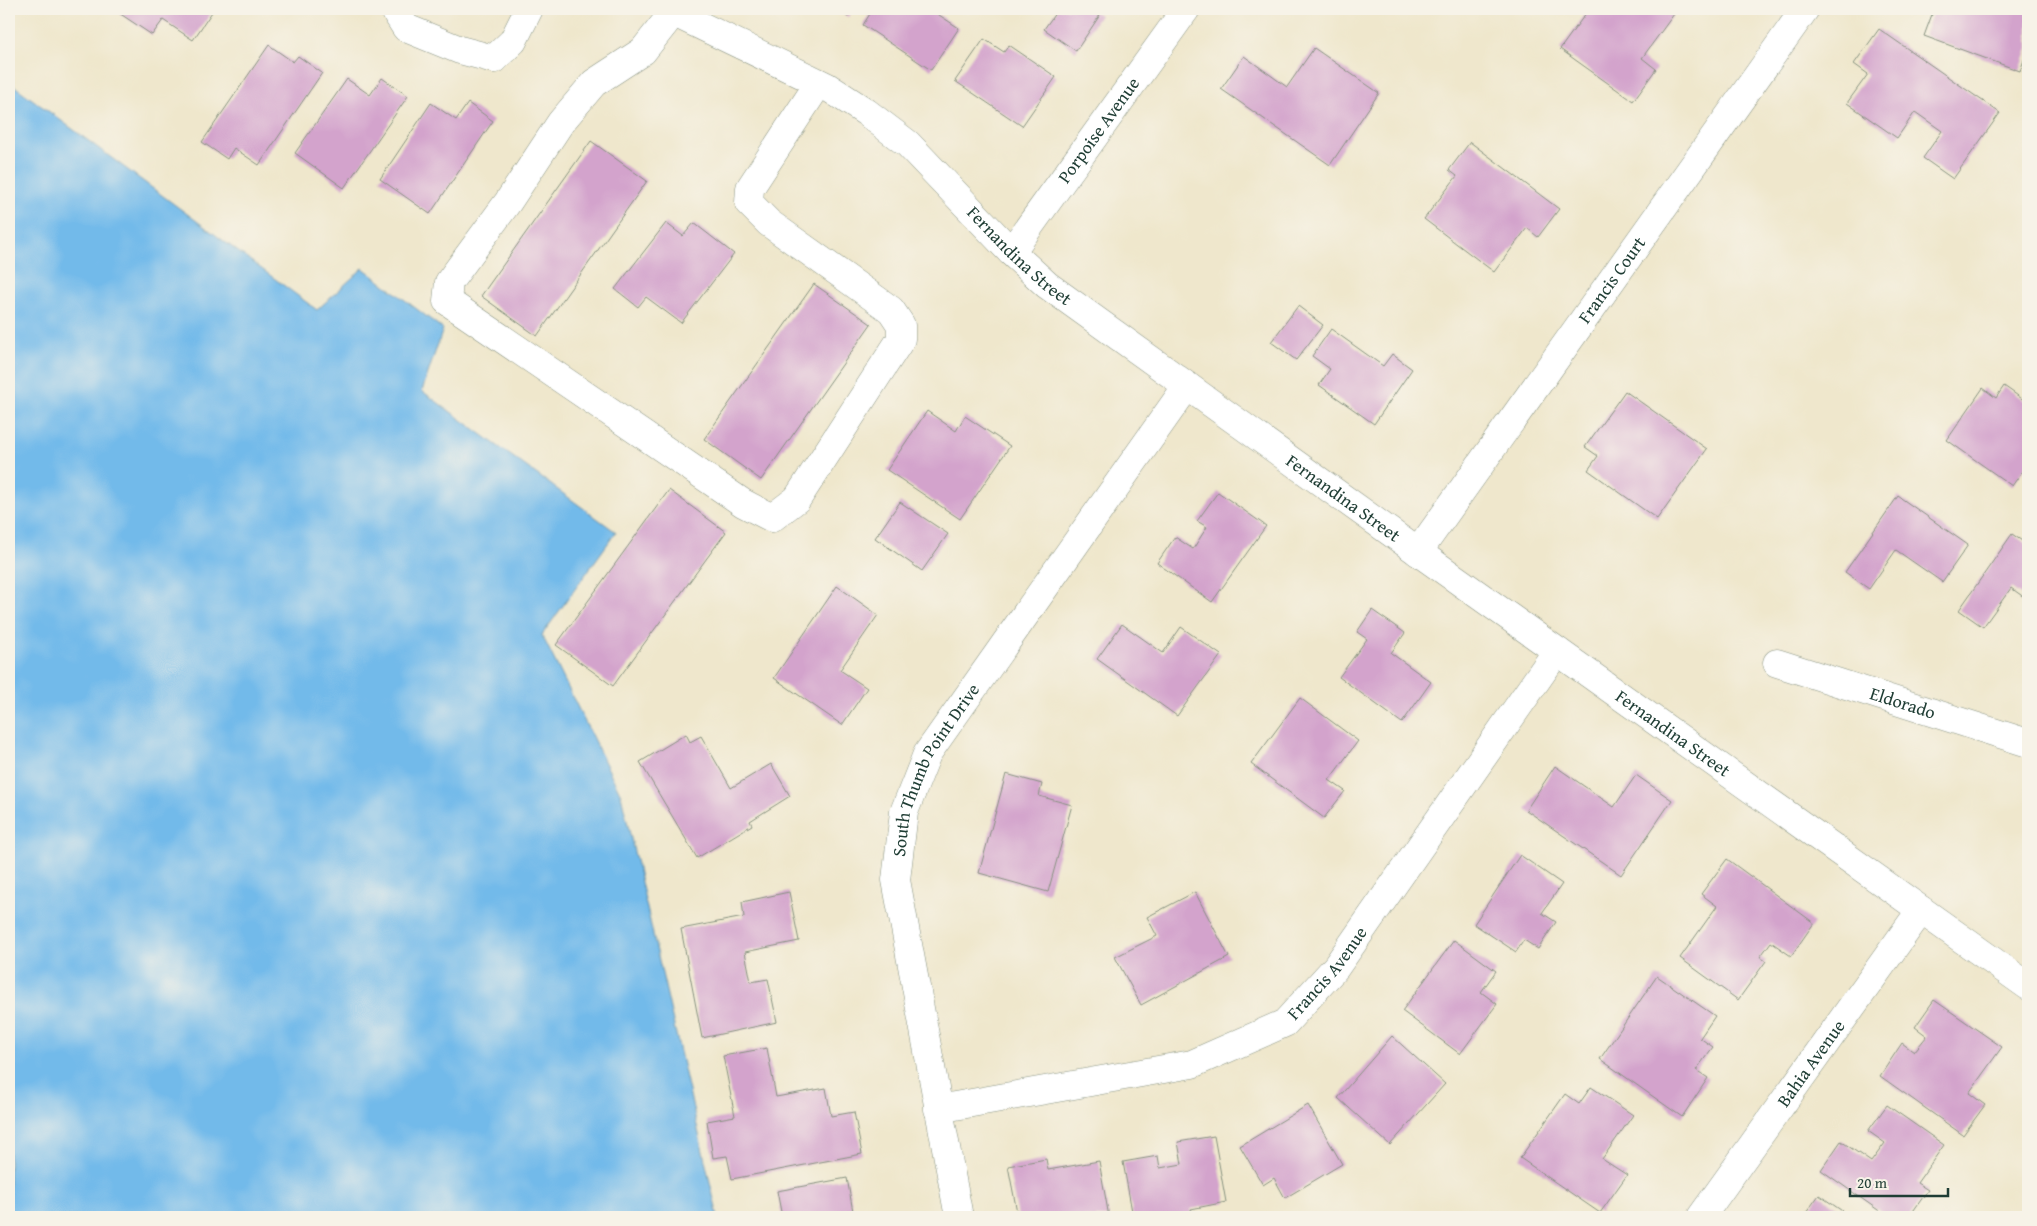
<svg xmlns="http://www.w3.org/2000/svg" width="2037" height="1226" viewBox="0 0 2037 1226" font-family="'Gentium Book Plus',serif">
  <rect width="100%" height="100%" fill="#f7f3e8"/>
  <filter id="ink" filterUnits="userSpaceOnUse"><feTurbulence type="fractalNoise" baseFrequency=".02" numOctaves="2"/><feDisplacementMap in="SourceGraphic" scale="10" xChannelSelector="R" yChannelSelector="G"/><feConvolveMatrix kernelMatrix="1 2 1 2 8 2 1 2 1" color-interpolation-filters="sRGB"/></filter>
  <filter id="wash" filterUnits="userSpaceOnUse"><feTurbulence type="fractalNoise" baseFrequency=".0096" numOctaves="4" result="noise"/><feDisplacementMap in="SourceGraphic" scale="20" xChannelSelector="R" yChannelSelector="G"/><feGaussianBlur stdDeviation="1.12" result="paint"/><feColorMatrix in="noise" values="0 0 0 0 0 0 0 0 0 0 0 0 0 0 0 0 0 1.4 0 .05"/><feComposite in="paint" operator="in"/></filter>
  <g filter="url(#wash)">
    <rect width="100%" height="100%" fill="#efe7cc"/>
    <path fill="#72baea" stroke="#487c8f" d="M9 82 317 310 363 268 443 329 422 391 616 532 542 635 621 795 718 1217H9Z"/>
    <g id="blocks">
      <path fill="#d3a3cc" d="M113 9H214L193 40 163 20 152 35Z
        M836 9H854L848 17Z
        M873 9H939L936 13 959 28 931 70 863 25Z
        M1058 9H1090L1100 15 1076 51 1044 29Z
        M1589 9H1667L1674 14 1642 58 1656 69 1633 101 1560 49Z
        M1934 9H1972L1978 11 1979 9H2028V49L2020 71 1924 36Z
        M1879 29 2000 113 1953 179 1923 158 1942 131 1915 112 1897 138 1847 103 1868 74 1854 64Z
        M984 39 1004 52 1009 45 1056 77 1022 126 955 81Z
        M269 45 293 62 298 56 322 73 259 165 234 148 227 159 202 142Z
        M1314 48 1379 93 1330 165 1221 89 1244 56 1287 87Z
        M382 78 408 96 344 188 295 153 347 79 370 95Z
        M431 103 456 120 468 103 493 121 430 214 380 179Z
        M591 141 647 181 537 336 481 296Z
        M1470 142 1559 209 1538 237 1527 228 1494 272 1424 219 1457 176 1449 170Z
        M666 223 683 236 694 223 734 254 681 323 646 297 638 307 615 289Z
        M814 284 871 324 761 480 704 439Z
        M1298 306 1323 325 1296 360 1271 342Z
        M1331 329 1383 366 1392 354 1412 369 1374 424 1319 385 1330 369 1312 356Z
        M2004 386 2028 403V463L2012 486 1947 440 1983 388 1996 398Z
        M1625 391 1707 449 1657 519 1588 470 1598 456 1585 447Z
        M927 411 956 431 965 416 1010 446 960 519 887 470Z
        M669 490 726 532 613 686 556 645Z
        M1218 492 1266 526 1212 602 1157 563 1175 537 1193 549 1207 527 1197 521Z
        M1898 496 1968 545 1942 582 1896 550 1869 589 1845 572Z
        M900 502 948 534 922 571 875 538Z
        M2012 534 2028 545V600L2011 588 1983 627 1959 610Z
        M837 586 878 615 840 670 867 688 842 725 774 678Z
        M1372 610 1405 633 1391 653 1431 682 1402 723 1339 677 1367 639 1357 632Z
        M1122 624 1163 653 1181 627 1221 655 1177 716 1097 659Z
        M1300 698 1358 741 1329 780 1345 791 1324 818 1251 764Z
        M686 734 690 742 701 736 731 788 771 764 790 796 750 821 752 825 697 858 640 762Z
        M1555 766 1614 807 1636 775 1672 800 1621 875 1526 810Z
        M1006 774 1042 784 1039 796 1072 805 1048 892 979 873Z
        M1520 855 1562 884 1542 913 1556 922 1538 949 1524 940 1516 952 1474 924Z
        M1727 859 1814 923 1791 956 1771 942 1760 957 1766 961 1738 1000 1680 958 1717 906 1701 894Z
        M789 892 799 941 745 952 751 982 768 979 777 1022 702 1038 681 929 744 917 742 902Z
        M1195 892 1229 957 1141 1005 1115 957 1157 936 1147 917Z
        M1454 940 1496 971 1481 992 1497 1004 1460 1054 1402 1011Z
        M1657 976 1715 1016 1700 1038 1713 1047 1696 1070 1708 1078 1682 1117 1600 1059Z
        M1934 1000 2002 1047 1969 1093 1985 1105 1963 1135 1880 1076 1902 1043 1914 1052 1927 1036 1915 1027Z
        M1392 1036 1445 1084 1390 1145 1338 1098Z
        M767 1048 776 1097 826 1088 831 1116 854 1112 862 1154 732 1179 727 1156 713 1158 707 1121 735 1116 723 1056Z
        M1591 1087 1633 1115 1602 1159 1627 1175 1600 1213 1520 1158 1565 1094 1579 1104Z
        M1308 1105 1342 1164 1285 1198 1274 1178 1263 1185 1240 1146Z
        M1887 1105 1944 1145 1917 1183 1928 1190 1909 1217H1888L1821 1170 1841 1141 1871 1162 1885 1143 1868 1131Z
        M1214 1136 1226 1202 1191 1209 1193 1217H1133L1123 1162 1158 1156 1160 1168 1182 1164 1178 1142Z
        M1046 1159 1048 1170 1099 1161 1109 1217H1018L1008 1166Z
        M847 1178 854 1217H782L777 1191Z
        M1819 1195 1851 1217H1803Z"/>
    </g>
  </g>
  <g filter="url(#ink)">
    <use href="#blocks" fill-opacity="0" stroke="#879280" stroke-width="1"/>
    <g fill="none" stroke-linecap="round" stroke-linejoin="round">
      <defs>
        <g id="minor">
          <path d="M394 9 406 28 460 50 494 59 513 41 529 9"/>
          <path id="s1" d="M666 9 826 86 866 112 908 144 1011 252 1047 285 1418 552 2028 986"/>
          <path d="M673 13 643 51 594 83 561 122 508 202 449 282 447 301 743 503 772 518 797 499 901 339V325L891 310 769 223 749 203 750 188 819 83"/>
          <path id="s2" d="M1011 252 1186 9"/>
          <path id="s3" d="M1418 552 1805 9"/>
          <path id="s4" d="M1777 663 2028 743"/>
          <path id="s5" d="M938 1109 1192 1064 1285 1023 1336 967 1557 651"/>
          <path id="s6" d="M959 1217 896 880 904 812 927 754 1187 386"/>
          <path id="s7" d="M1701 1217 1921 910"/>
        </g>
      </defs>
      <use href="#minor" stroke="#879280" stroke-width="29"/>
      <use href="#minor" stroke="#fff" stroke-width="28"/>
    </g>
  </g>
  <g text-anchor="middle" stroke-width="4" stroke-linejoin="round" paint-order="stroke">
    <g font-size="18" fill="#1f3d34" stroke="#f7f3e8">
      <text dy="6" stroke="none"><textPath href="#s2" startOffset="150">Porpoise Avenue</textPath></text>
      <text dy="6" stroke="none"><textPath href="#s1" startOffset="436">Fernandina Street</textPath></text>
      <text dy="6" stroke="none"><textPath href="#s3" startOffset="334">Francis Court</textPath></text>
      <text dy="6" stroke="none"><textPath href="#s1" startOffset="841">Fernandina Street</textPath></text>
      <text dy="6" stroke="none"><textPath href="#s4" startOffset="132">Eldorado</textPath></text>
      <text dy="6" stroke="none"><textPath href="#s1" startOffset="1246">Fernandina Street</textPath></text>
      <text dy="6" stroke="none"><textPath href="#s6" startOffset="462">South Thumb Point Drive</textPath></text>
      <text dy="6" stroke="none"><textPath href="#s5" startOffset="425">Francis Avenue</textPath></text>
      <text dy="6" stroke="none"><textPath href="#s7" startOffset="189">Bahia Avenue</textPath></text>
    </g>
  </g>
  <rect width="2037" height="1226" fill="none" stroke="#f7f3e8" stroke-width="30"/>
  <path d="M1850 1188v8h98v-8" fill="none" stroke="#1f3d34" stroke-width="2.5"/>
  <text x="1857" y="1188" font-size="15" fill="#1f3d34" stroke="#f7f3e8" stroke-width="4" paint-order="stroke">20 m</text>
</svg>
